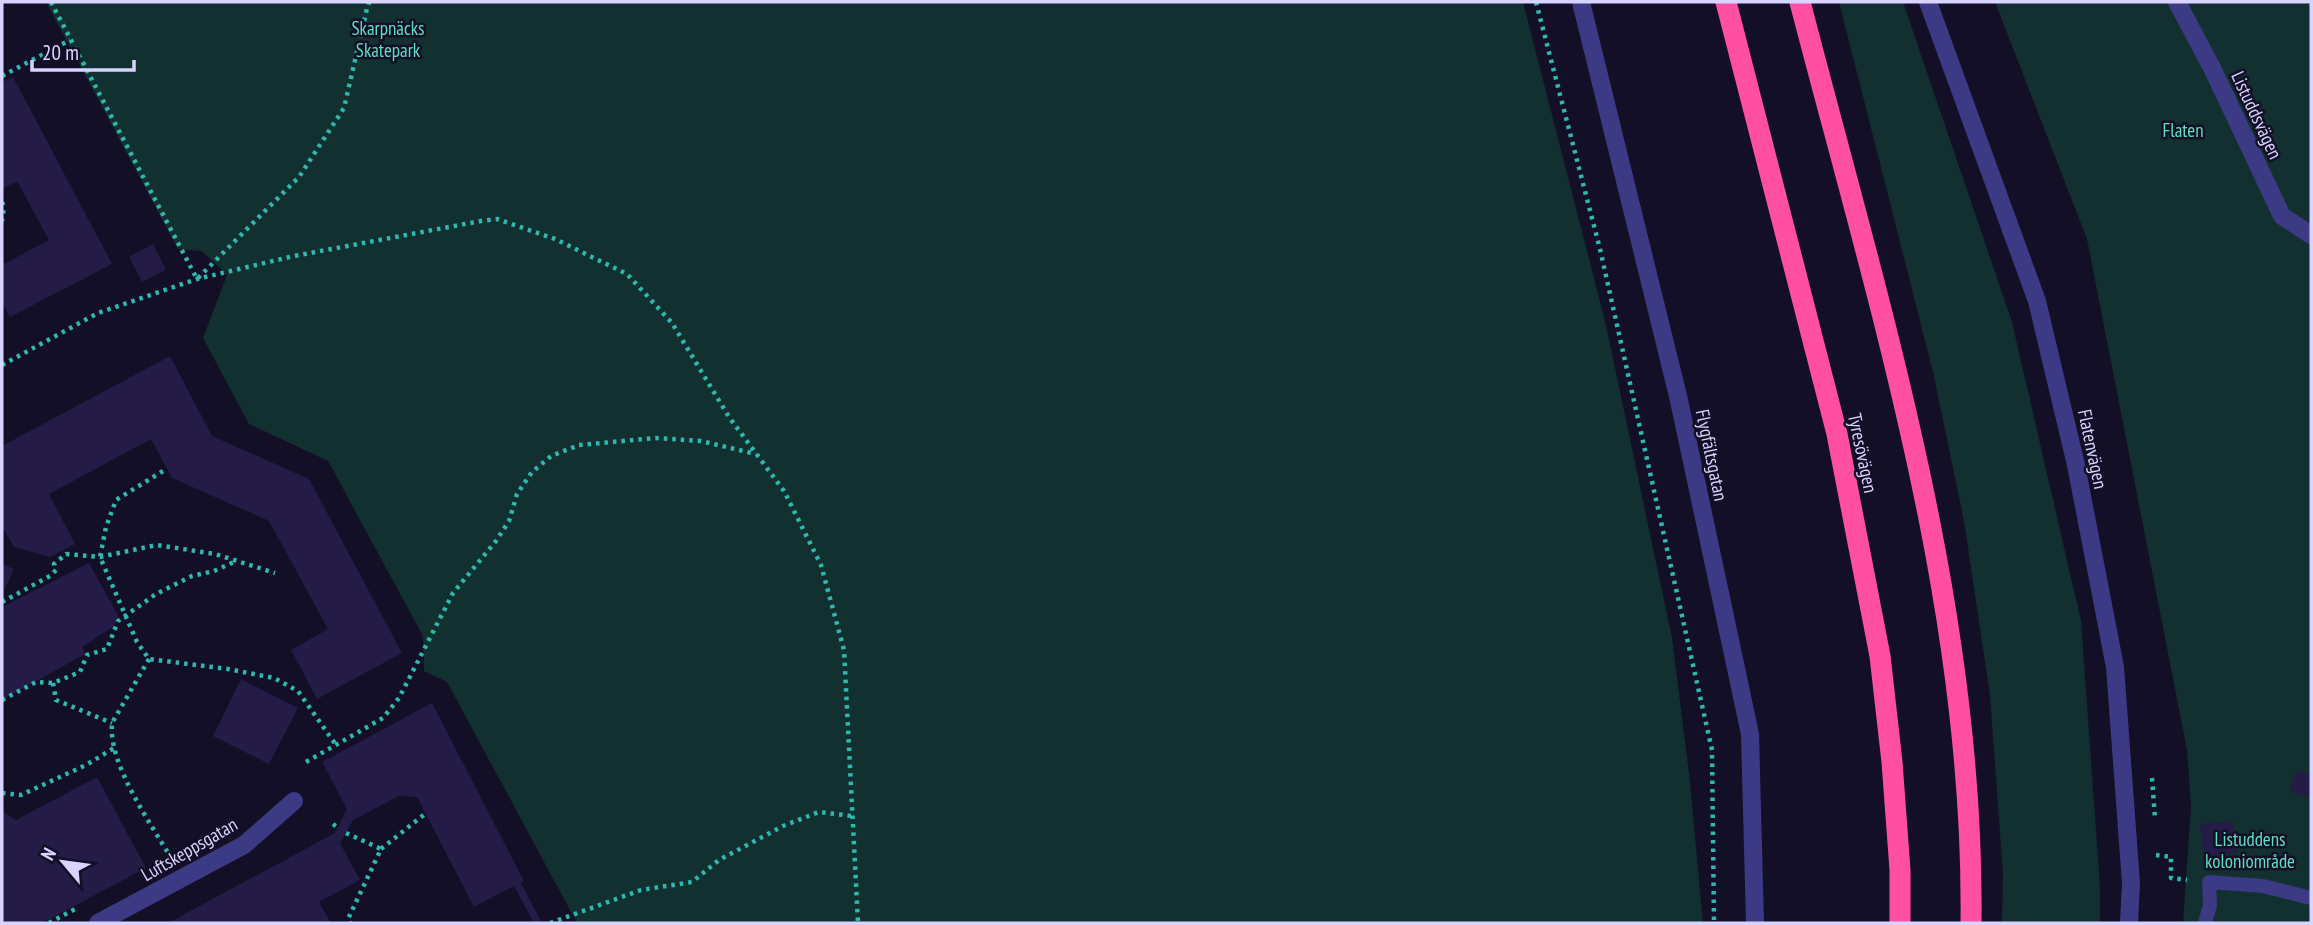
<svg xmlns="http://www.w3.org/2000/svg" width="2313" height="925" viewBox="0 0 2313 925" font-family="'PT Sans Narrow',sans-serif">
  <rect width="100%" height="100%" fill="#130f26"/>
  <path fill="#12302f" d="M46 2H1523L1606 325 1672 638 1690 782 1703 923H577L447 682 424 671 423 636 328 461 249 424 203 338 227 275 202 251 178 249Z
    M1839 2H1903L2012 322 2081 621 2100 887V923H2002L2003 874 1990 695 1964 521 1933 372Z
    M1995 2H2311V923H2183L2191 807 2187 750 2087 239Z"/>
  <path fill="#241b47" d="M13 77 112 264 10 317 2 302V265L49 240 17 181 2 189V82Z
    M153 244 166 270 142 282 129 257Z
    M170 356 212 436 309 479 402 653 317 699 291 650 328 629 269 521 172 478 151 439 49 494 75 544 50 557 14 547 2 526V446Z
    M89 563 118 615 114 626 82 647 85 654 2 700V607Z
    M2 564 14 569 2 595Z
    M241 679 298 708 269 764 213 736Z
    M432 703 524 881 521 883 542 923H534L514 886 474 907 417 797 399 796 353 820 340 843 360 880 319 902 331 923H168L335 833 347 809 322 762Z
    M2296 770 2311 775V798L2290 791Z
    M97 777 146 868 42 923H2V811L16 820Z
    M2232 821 2237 852 2204 857 2200 824Z"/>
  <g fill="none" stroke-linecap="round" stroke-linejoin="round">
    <path stroke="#2fb8b0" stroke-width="4.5" stroke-dasharray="3.5 5" stroke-linecap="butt" d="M51 2 197 279
      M1536 2 1600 249 1712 750 1714 923
      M2 76 70 40
      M2 202 4 207 2 221
      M198 278 299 177 344 108 368 4 370 2
      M2 365 98 313 197 279 294 256 481 221 497 219 555 239 627 274 672 323 729 417 784 491 821 565 844 650 858 923
      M163 471 116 500 106 527 100 557 137 642 149 659 228 669 274 678 298 691 336 745
      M2 602 50 576 56 570 54 564 66 554 100 557 157 545 215 554 275 573
      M149 659 112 723C108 764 150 822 171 858
      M53 683 56 700 112 723
      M2 700 36 682 53 683 80 672 87 655 107 649 118 621 156 594 192 576 214 571 236 561
      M306 762 383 718 399 698 453 593 496 541 509 521 517 494 532 472 551 456 579 445 656 438 701 441 756 454
      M2152 778 2155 818
      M2 793 21 795 86 765 114 748
      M333 824 337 827
      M346 833 381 849 348 919 350 923
      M381 849 426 813
      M2156 855 2171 857V878L2187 880
      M49 923 77 908
      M550 923 641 890 692 882 719 860 783 826 819 812 852 816"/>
    <path stroke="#3d3a85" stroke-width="14" d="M2205 923 2210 905 2209 882 2263 886 2311 898"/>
    <path stroke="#3d3a85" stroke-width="18" d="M1581 2 1678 396 1750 734 1755 923
      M2177 2 2213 70 2282 216 2311 235
      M98 923 244 845 294 801"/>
    <path stroke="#3d3a85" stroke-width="18" d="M1928 2 2037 301 2076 465 2115 667 2131 883 2129 923"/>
    <path stroke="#ff4fa3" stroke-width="21" d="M1726 2 1837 434 1880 656 1892 762 1900 870V923
      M1800 2C1878 303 1975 609 1971 923"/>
  </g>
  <g text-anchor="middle" stroke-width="5" stroke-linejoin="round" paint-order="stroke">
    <g font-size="19" fill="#5fe0c0" stroke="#130f26">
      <text x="388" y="35">Skarpnäcks<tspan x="388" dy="22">Skatepark</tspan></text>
      <text x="2183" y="137">Flaten</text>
      <text x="2250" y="846">Listuddens<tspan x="2250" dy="22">koloniområde</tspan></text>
    </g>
    <g font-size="19" fill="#d9d4ff" stroke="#130f26">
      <text transform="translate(2257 115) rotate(65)" y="7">Listuddsvägen</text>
      <text transform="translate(2093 449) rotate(78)" y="7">Flatenvägen</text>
      <text transform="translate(1863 453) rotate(78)" y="7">Tyresövägen</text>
      <text transform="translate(1712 455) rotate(78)" y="7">Flygfältsgatan</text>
      <text transform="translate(189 849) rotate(-30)" y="7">Luftskeppsgatan</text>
    </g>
  </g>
  <rect width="2313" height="925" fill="none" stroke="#d9d4ff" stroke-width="7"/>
  <g transform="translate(63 862) rotate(299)" stroke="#130f26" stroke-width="5" paint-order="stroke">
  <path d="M0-5L12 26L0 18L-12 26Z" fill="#d9d4ff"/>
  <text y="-10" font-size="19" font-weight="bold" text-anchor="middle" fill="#d9d4ff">N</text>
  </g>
  <path d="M32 60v10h102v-10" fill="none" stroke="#d9d4ff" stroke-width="3.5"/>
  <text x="42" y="60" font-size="21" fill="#d9d4ff" stroke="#130f26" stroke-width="5" paint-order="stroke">20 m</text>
</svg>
